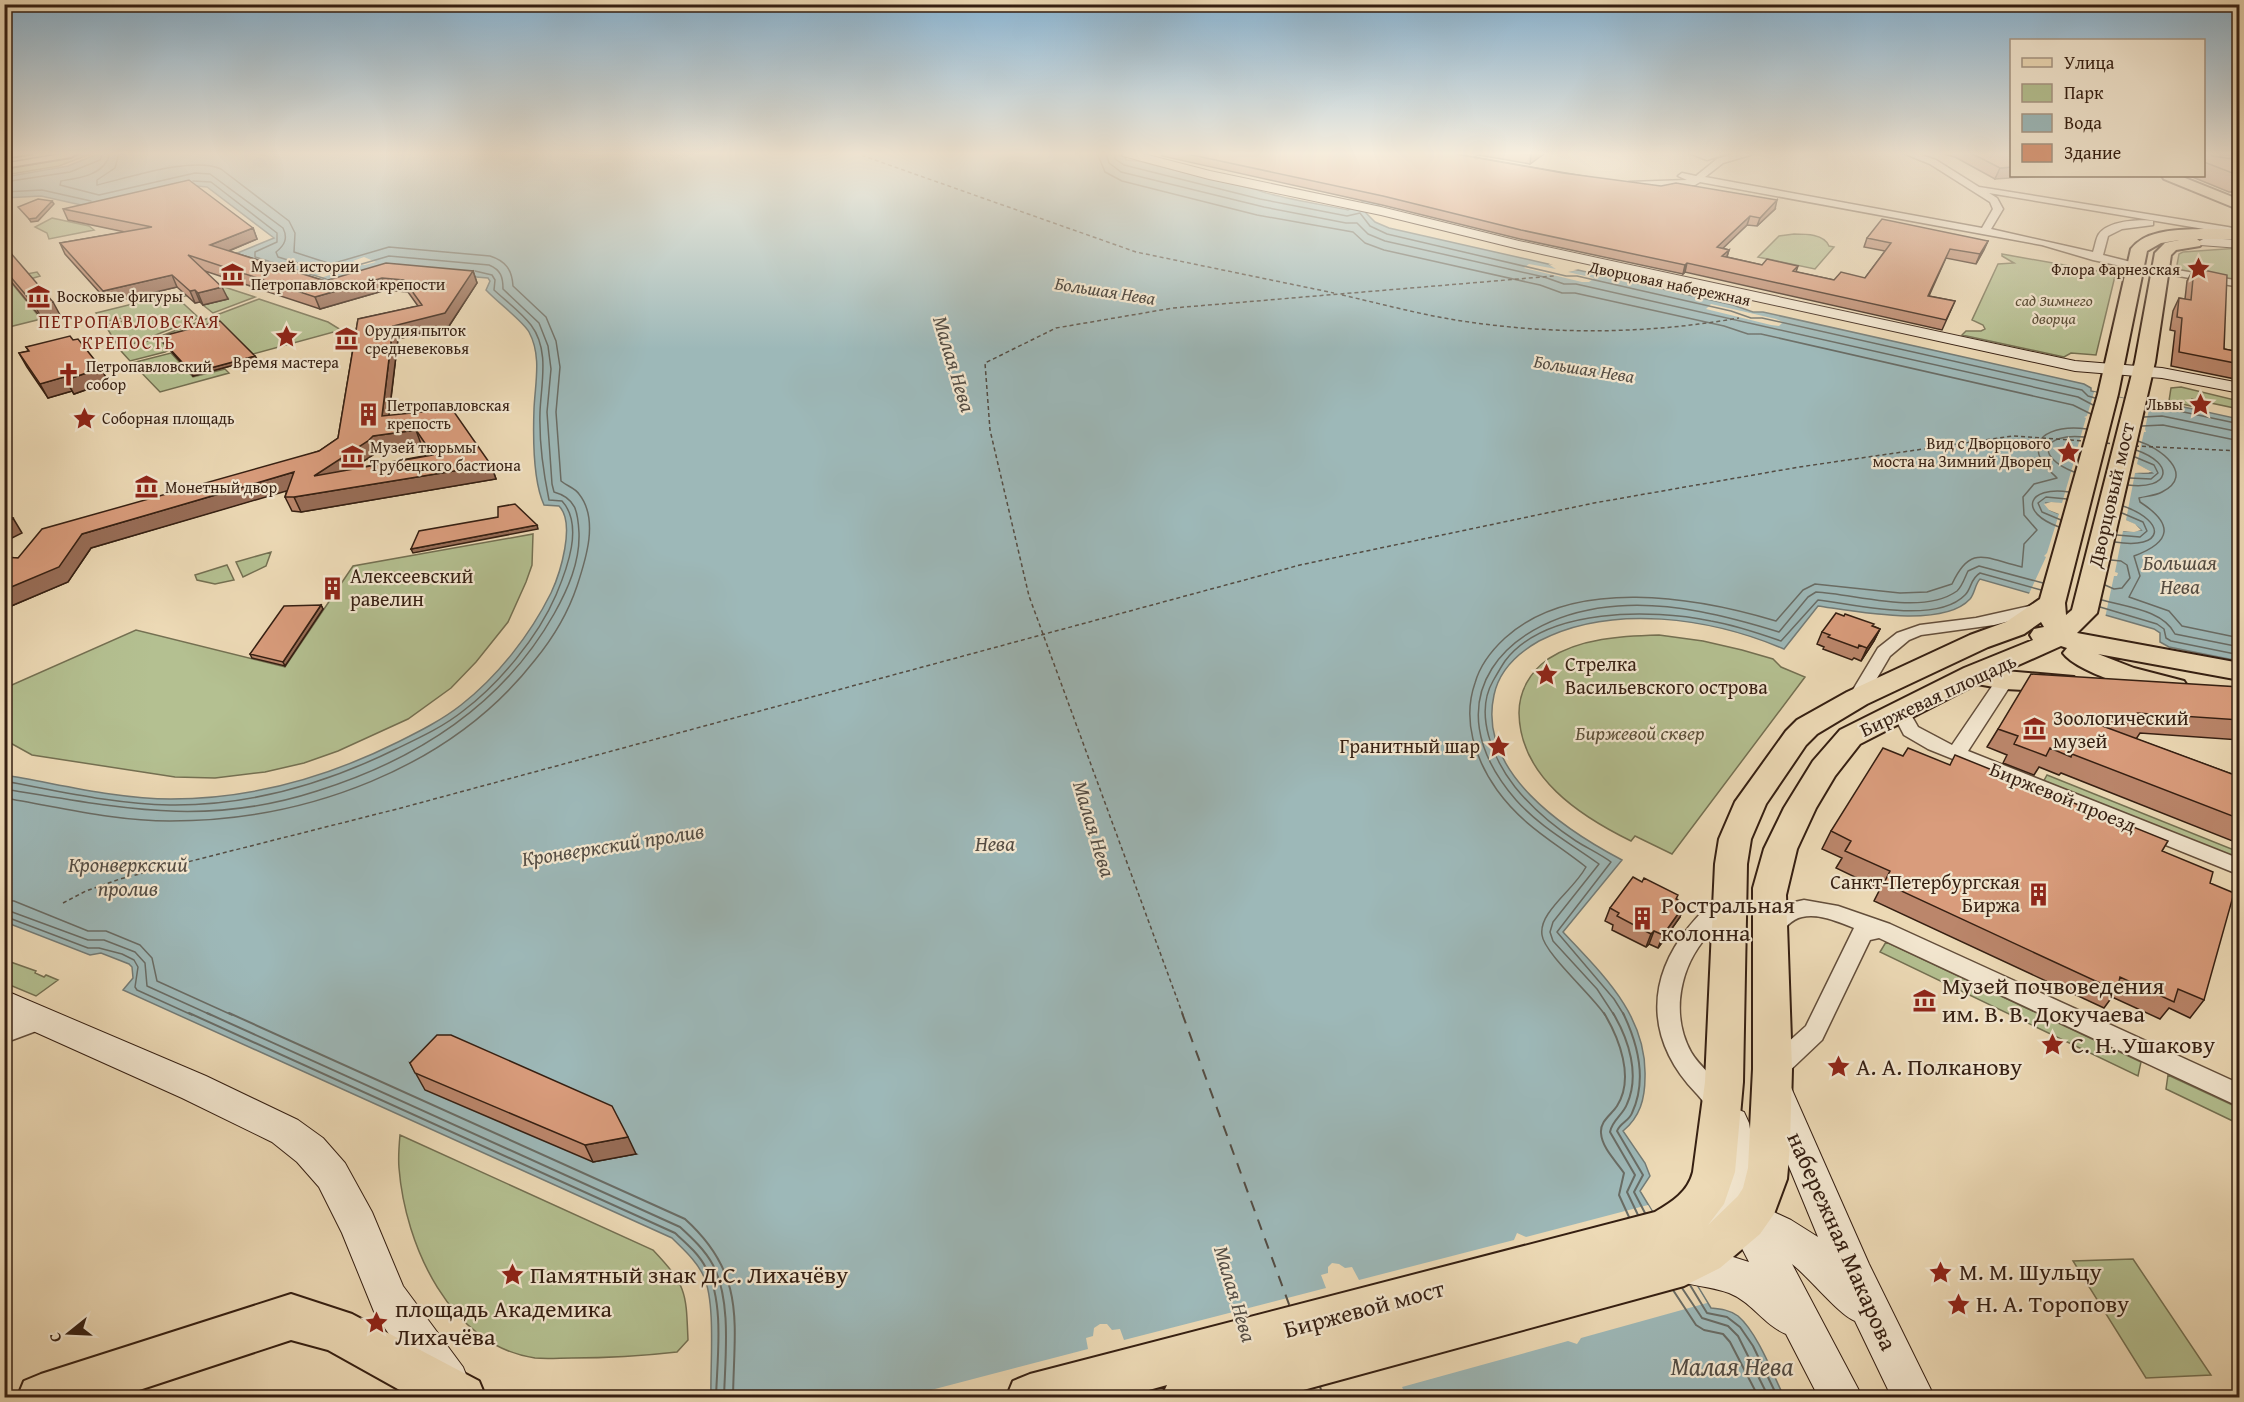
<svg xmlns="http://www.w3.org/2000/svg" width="2244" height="1402" viewBox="0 0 2244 1402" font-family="'Gentium Book Plus',serif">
  <rect width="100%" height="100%" fill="#eddab6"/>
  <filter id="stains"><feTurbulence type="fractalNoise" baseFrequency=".00333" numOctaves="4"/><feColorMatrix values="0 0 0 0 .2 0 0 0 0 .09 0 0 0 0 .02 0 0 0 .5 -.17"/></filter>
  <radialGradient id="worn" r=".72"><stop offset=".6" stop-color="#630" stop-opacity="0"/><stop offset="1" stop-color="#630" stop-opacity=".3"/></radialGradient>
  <path fill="#b4c091" stroke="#747052" stroke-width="1.5" d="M93 153 59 166 5 175V168Z
    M52 218 89 226 94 230 49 239 47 233 35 227Z
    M1794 234C1806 234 1824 234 1829 246L1834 247 1815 269 1758 257 1779 236Z
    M2239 248V281L2176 270 2179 254 2183 252Z
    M2002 254 2104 272 2115 276 2096 355 2071 353 2064 357 1962 335 1966 331H1981L1985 329 1983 325 1972 320 1998 264 2014 263 2002 256Z
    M37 272 40 276 30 279 28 276 10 281 41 319 5 328V278Z
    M215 284 255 297 213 313 203 305 228 298 218 289 181 297 177 293Z
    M173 294 199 318 120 349 105 325 123 321 122 318 103 322 96 313Z
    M259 299 328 322 341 330 253 354 222 324 160 340 169 350 165 352 130 361 121 351Z
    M171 353 193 377 225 369 229 373 160 392 132 363Z
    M2181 387 2239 401V409L2192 399 2191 406 2169 401 2171 388Z
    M533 534 532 565 526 582 508 622 476 662 451 688 408 719 338 751 304 763 265 772 215 778 175 777 32 755 5 740V688L136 630 285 667 353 566Z
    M271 552 266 566 243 577 236 562Z
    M227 565 234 580 215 584 197 580 195 575Z
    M1659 635 1703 641 1742 650 1773 659 1781 667 1805 677 1672 854 1635 836 1631 841C1580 816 1520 777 1519 713 1519 691 1530 672 1548 659 1580 638 1622 636 1659 635Z
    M2047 775 2239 852V864L2042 784Z
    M1886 942 2141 1062 2138 1076 1880 952Z
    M5 960 36 971 35 973 44 977 46 975 58 980 36 996 5 983Z
    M2168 1075 2239 1108V1124L2166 1089Z
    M400 1135 653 1250C687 1286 686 1292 688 1340L677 1352C642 1356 607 1358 572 1358 560 1358 547 1359 535 1358 450 1346 405 1245 399 1168 398 1157 399 1146 400 1135Z
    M2133 1259 2211 1375 2146 1378 2073 1261Z"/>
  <path fill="#9db8b8" stroke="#737b76" stroke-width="1.5" fill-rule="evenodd" d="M100 153H1109L1125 157 1126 160 1138 161 1258 190C1264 195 1335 207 1348 210L1446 153H1466L1366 213 1375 222 1389 228 1548 264 1567 271 1578 270 1733 305 1753 312H1763L2084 384 2091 388V391L2144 403 2153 405 2154 402H2161L2239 419V661L2169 647 2160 642V633L2154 629 1980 579C1975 584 1975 593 1970 599 1943 629 1854 611 1818 606L1784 649C1711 618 1612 603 1539 641 1518 653 1499 671 1494 695 1477 772 1565 830 1622 860L1563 932C1602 974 1647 1015 1645 1077 1645 1099 1640 1117 1623 1131L1645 1163 1650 1176 1640 1191 1711 1308C1721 1309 1730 1310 1738 1316 1757 1332 1773 1374 1784 1397H711C710 1366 716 1304 704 1277 697 1261 684 1250 672 1238L123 990 133 978 132 967 129 964 101 953 90 955 5 922V775C59 784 116 799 171 799 252 799 326 778 398 742 420 731 442 720 461 705 498 676 530 635 551 593 560 574 576 523 559 506L544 505C533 481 533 437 534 409 535 384 542 356 529 332 523 321 497 302 486 290L490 281 488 278 390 270 331 287 230 256 274 238 207 187 197 186 99 209 41 196 5 198V177L68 166ZM2061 449C2084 446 2132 461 2152 473 2136 475 2070 461 2061 449ZM2046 503C2067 503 2127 516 2141 530L2125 531 2057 513 2050 510Z"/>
  <path fill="#eddab6" d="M364 257 376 262 365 265H356L358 266 355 270 345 273 338 272 312 281 305 279 331 271 328 269 340 264 357 263 353 261Z
    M1529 264 1556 269 1548 264 1560 266 1578 270 1568 272 1594 278 1589 282H1582L1524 268Z
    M1711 304 1776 319 1783 322 1779 326 1771 325 1706 309Z
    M2094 392 2150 404 2145 429 2146 432H2144L2137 464 2152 472 2135 473 2126 520 2135 524 2141 530 2134 532 2123 531 2115 572 2118 573 2117 576H2114L2105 618 2028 596 2046 557 2044 556 2047 553 2059 514 2049 510 2044 504 2051 502 2062 503 2075 458 2061 450 2077 449 2086 418 2084 417 2087 416Z
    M1648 1205 1707 1303 1581 1338 1577 1344 1568 1341 1402 1387 1407 1397H900L904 1391H909L912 1395 1088 1349 1086 1338 1093 1336 1094 1328 1100 1324H1107L1112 1330 1120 1329 1124 1340 1326 1288 1321 1275 1328 1273V1267L1332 1263 1339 1264 1345 1268 1352 1267 1359 1280 1514 1240 1517 1233 1526 1237Z"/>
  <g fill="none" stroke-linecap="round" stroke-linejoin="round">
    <path stroke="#696c65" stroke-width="1.5" d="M1097 153 1105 172 1122 181 1257 215 1353 232 1365 243 1384 250 1540 285 1562 293H1575L1724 326 1748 334H1761L2073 405 2091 414
      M1106 153 1109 163 1121 172 1264 207 1346 223H1357L1368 234 1385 241 1544 277 1564 284H1576L2078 397 2093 405
      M1114 153 1115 159 1124 165 1260 199 1347 216 1360 213 1370 226 1387 234 1566 276H1577L1731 311 1751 318H1762L2082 390 2088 396 2095 398
      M193 181 211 182 277 233V242L255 252V257L326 279
      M4 182 70 172 100 160 103 153
      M4 192 42 190 91 201
      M2146 409 2153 411 2160 407 2240 424
      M2144 417 2162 416 2240 432
      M2142 426 2163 425 2240 441
      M2138 441C2158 447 2197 474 2162 492 2155 496 2146 496 2139 498L2140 502C2174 524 2172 542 2134 556L2140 576 2129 597 2169 611 2182 626 2240 638
      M2074 472C2034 456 2043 433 2084 437
      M2130 478 2151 479 2158 473 2154 465 2135 457
      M2128 485C2170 490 2176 464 2136 450
      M2061 520 2042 512 2038 503 2046 497 2067 499
      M2059 527C2018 512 2027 486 2069 492
      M2117 535 2140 537 2147 531 2143 522 2122 513
      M2115 542C2164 550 2168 522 2123 506
      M2105 585 2114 589 2122 588 2130 578 2127 565 2121 561 2111 560
      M2102 600C2126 607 2163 610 2175 634L2240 647
      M2100 607 2157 624 2164 629 2166 638 2171 641 2240 655
      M4 781C59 791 114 804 170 805 249 806 325 784 396 749 419 738 443 727 463 711 499 684 538 637 556 595 567 569 584 525 562 501L549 500C543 471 539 442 540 412 541 384 550 350 531 325 521 312 506 301 494 290L495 280 492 275 475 271
      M4 789C117 807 203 828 317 791 416 760 502 706 554 614 568 589 580 562 579 533 578 512 576 498 554 492L552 484 547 412 551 369 548 346 539 323 503 289C503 277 501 270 489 265L389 256 331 273 278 257 276 252C285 245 288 238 283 228L210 174 195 173 99 195 60 185 61 181C80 178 105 175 110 153
      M4 798C59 807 114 821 170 821 305 821 450 769 535 660 553 638 568 613 577 586 586 559 599 519 579 494 575 488 567 486 561 481L556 412 560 367 556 341 546 317 513 286C512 270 506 261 490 256L389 247 331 264 294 252 295 233 289 221 221 169C193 156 128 178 97 185V180L115 168 119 153
      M4 900 14 901 88 931H106L140 945 152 958 157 981 232 1015
      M4 909 88 940H104L135 952 145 963 147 986 211 1015
      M4 916 88 948H99L122 954 134 960 138 967 135 987 137 990 192 1015
      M1605 1015C1592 995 1544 953 1542 935 1541 928 1544 920 1548 914 1559 897 1576 885 1586 867 1553 841 1523 826 1497 790 1475 759 1462 720 1475 683 1480 665 1492 650 1505 638 1573 576 1696 597 1776 621L1803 590 1815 584 1900 593 1927 592 1952 584C1971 543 1986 559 2022 567L2024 544 2037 530 2024 515 2023 497 2034 484 2057 478C2052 472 2044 468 2041 460 2027 430 2066 426 2087 429
      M1614 1015 1597 989 1553 941 1550 932 1553 922 1599 864C1570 843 1540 827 1516 800 1429 700 1505 614 1618 606 1673 602 1727 616 1779 632L1808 597 1816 592C1856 594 1922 616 1957 591 1962 587 1965 577 1968 571L1979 566 2043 583
      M1624 1015 1614 999 1557 932 1611 862C1600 854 1587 848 1576 841 1553 826 1532 808 1515 787 1493 759 1474 714 1493 681 1497 674 1501 667 1505 661 1546 607 1652 609 1711 621 1735 625 1758 633 1781 641L1818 600C1854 604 1936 625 1965 595 1972 588 1970 579 1980 573L2041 590"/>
    <path stroke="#696c65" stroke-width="2" d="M189 1013 675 1233C686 1243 699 1254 706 1268 725 1302 717 1360 716 1398
      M207 1013 680 1227C692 1238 705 1250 713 1265 732 1301 725 1359 724 1398
      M229 1013 685 1219C747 1275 734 1323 733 1398
      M1604 1013C1619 1038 1635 1078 1617 1106 1611 1115 1600 1121 1601 1133 1602 1148 1616 1161 1624 1173L1619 1195 1629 1217
      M1613 1013C1629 1040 1640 1075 1627 1104 1623 1115 1612 1120 1610 1132L1635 1175 1627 1192 1638 1215
      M1623 1013C1638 1044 1647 1081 1632 1113 1629 1121 1620 1123 1617 1131L1643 1175 1634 1192 1645 1213
      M1690 1285 1707 1313 1727 1317 1740 1327 1753 1346 1778 1398
      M1682 1288 1702 1318 1728 1326 1738 1336 1769 1398
      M1673 1290 1696 1325 1704 1330 1723 1334 1730 1342 1759 1398"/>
    <path stroke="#544d44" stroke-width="1.5" stroke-dasharray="4 3" stroke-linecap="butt" d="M855 153 1136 252 1334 293
      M1342 295C1382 304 1422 315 1462 321 1554 335 1648 334 1739 318
      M2106 443 2116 444
      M2135 446 2240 451
      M63 903 86 891 120 879 401 808 1300 565 1594 503 1799 467 2013 436 2086 441
      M1183 1015 1029 596 990 430 985 363 1056 328 1173 308 1554 276"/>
    <path stroke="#544d44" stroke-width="2" stroke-dasharray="11 9" stroke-linecap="butt" d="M1182 1013 1290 1307
      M1319 1384 1324 1398"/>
    <defs>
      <path id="street" d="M1469 153H1479L1470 160H1464V156Z
        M1689 153H1728L1707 160Z
        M1736 153H1757L1723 163 1705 177 1982 228 1993 209 1990 202 1930 164 1903 153H1915L1936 160 1979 187 2240 229V235L1989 193 1997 198 2003 209 1991 229 2093 252C2095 247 2096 238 2099 234 2108 221 2139 219 2153 221V225L2122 229 2108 236 2103 255 2139 264V268L2135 269 2093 260 2042 245 1700 182 1695 185 1629 188 1624 185 1629 182 1687 180 1678 176 1682 173 1696 176 1717 159Z
        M2160 267 2240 281V287L2156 272V268Z
        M2039 604 2045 606 2047 609 2045 612 1994 625 1921 635 1909 640 1890 656 1863 702H1851L1848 698 1878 648 1897 633 1920 625 1976 618Z
        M2005 675 2011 676 2014 680 1968 751 2240 859V875L1928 749 1904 735 1891 710 1894 706H1906L1918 727 1952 745 1999 676Z
        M1730 894 1738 896 1741 902C1733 915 1718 923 1708 935 1680 966 1670 1014 1691 1052 1702 1071 1723 1082 1732 1102L1729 1110C1713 1116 1706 1104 1696 1093 1648 1043 1644 983 1688 928 1698 915 1714 899 1730 894Z
        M1804 900 1838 906 1890 924 2240 1084V1107L1879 938 1870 940 1822 1040 1784 1076 1775 1079 1766 1076 1763 1069 1766 1062 1806 1026 1854 928C1839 922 1819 913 1802 917 1786 920 1783 939 1764 933L1761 927C1770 911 1787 903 1804 900Z
        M39 1010 47 1013 51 1020 47 1027 4 1043V1023Z"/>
      <path id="secondary" d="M33 153H48L42 157H34Z
        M1121 153H1140L1210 171 1381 207 1519 241 2075 361 2162 368 2240 383V393L2162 378 2075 371 1519 249 1381 215 1209 179 1123 156Z
        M2205 238 2240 240V248L2200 245 2198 242Z
        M4 990 206 1076 298 1120 323 1138 345 1163 372 1212 403 1286 463 1367 469 1382 463 1397H433L375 1314 342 1233 319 1187 297 1162 272 1142 182 1098 4 1018Z
        M1777 1079 1789 1083 1869 1264 1935 1398H1892L1855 1321C1838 1314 1810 1278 1792 1264L1863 1398H1819L1786 1334C1764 1325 1752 1302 1729 1293 1710 1286 1689 1286 1670 1278L1664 1265 1670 1252 1684 1246 1717 1252 1749 1262 1734 1233H1690L1677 1228 1671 1215 1677 1202 1690 1197 1724 1196 1713 1123 1718 1112 1731 1107 1744 1112 1749 1123 1763 1207 1791 1220 1818 1237 1759 1094 1765 1083Z"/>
      <path id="primary" d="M47 153H78L71 157 4 168V160Z
        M2162 176H2180L2240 200V210L2164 179Z
        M2201 229H2240V239H2197L2202 243 2200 246 2176 250 2171 255 2155 362 2097 613 2077 633 2240 663V680L2098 654 2134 668 2184 681 2188 687 2184 693C2160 699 2078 674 2063 653L2067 648 2061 646 2005 671 2074 677 2078 683 2074 689 2064 692 2005 689 1977 684 1860 744 1835 776 1816 808 1797 849 1786 895 1792 1069 1790 1145 1787 1179 1774 1214 1760 1234 1720 1268 1684 1286 1274 1398H1161L1167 1385 1120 1398H1006L1013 1381 1030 1374 1655 1212C1672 1202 1688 1192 1693 1172L1705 1082 1715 864 1719 839 1735 802 1786 731 1797 720 1847 692 1970 635 2006 622 2040 599 2098 394 2131 249C2146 229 2179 230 2201 229ZM2179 240 2165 243 2155 253 2135 362 2072 610 2066 615 2065 603 2118 394 2147 251 2161 243ZM2041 622 2044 627 2034 629 2030 635 2033 640 1964 668 1840 730 1813 761 1784 808 1764 849 1753 888V1069L1748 1168 1743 1188 1738 1196 1708 1225 1724 1204 1735 1172 1743 1082 1747 864 1751 839 1766 804 1806 745 1817 734 1867 704 1988 647 2024 634Z
        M291 1294 352 1314 479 1381 486 1398H414L328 1350 291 1340 115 1398H17L24 1381 41 1374Z"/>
    </defs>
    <use href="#street" stroke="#634e3b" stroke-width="3"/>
    <use href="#secondary" stroke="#351f12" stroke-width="2"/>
    <use href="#primary" stroke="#351f12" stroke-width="4"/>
    <use href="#street" fill="#f3e7d0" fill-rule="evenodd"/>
    <use href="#secondary" fill="#f3e7d0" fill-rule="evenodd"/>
    <use href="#primary" fill="#eddab6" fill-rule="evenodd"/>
    <path stroke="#351f12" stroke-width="1.5" d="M4 163 63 153"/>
  </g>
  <path fill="#bb866b" stroke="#351f12" stroke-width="1.5" fill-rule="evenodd" d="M1162 153H1450L1775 209 1757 226 1747 225 1722 248 1729 250 1727 257 1762 265 1798 266 1796 272 1834 280 1865 278 1885 251 1864 247 1867 238 1988 241 1976 264 1946 258 1929 296 1955 301 1942 330 1685 272 1683 274 1520 239 1382 205 1162 156Z
    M1479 153H1545L1530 164 1479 155Z
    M1940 153H2012L1995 179 1955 157Z
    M2204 153 2212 156 2220 157 2221 153H2240V192H2229L2190 176H2204Z
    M63 209 253 228 257 239 229 251 325 281 473 271 477 283 449 326 398 339 389 416 491 465 496 479 301 512 292 511 285 497 287 490 91 548 68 582 4 609V557L18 558 319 451 338 438 358 319 418 306 408 292 386 290 320 309 205 271 228 299 203 305 200 302 195 303 177 287 109 303 65 254 60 243 125 232 68 220ZM421 444 429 455 352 469 373 455 378 449Z
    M4 251 60 315 42 319 4 273Z
    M2194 268 2224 349 2240 352V380L2171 366 2175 331 2170 330 2173 311 2179 298 2185 299 2187 281Z
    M159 337 257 359 193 376 161 340Z
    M73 340 101 368 108 382 74 394 72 391 48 398 27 367 19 353 29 351 26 347Z
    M321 605 323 609 285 666 252 658 250 654Z
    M1873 626 1880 629 1874 641 1861 661 1854 658 1852 660 1823 649 1824 647 1817 644 1822 632Z
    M2240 687V740L2140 733 2136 739 2240 777V844L2061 773 2059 775 2039 767 2034 775 2003 763 2007 755 1987 747 1998 729Z
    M1903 756 2162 851 2210 883 2204 1000 2190 1018 2169 1008 2160 1019 2112 997 2104 1008 1874 901 1880 889 1836 868 1842 858 1822 849 1831 831Z
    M1677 899 1680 917 1658 948 1649 944 1646 947 1612 930 1613 925 1605 921 1610 908Z
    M410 1063 636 1154 593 1162 425 1090Z"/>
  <path fill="#986d57" stroke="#351f12" stroke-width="1.5" d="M1535 153H1545L1530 164 1531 155Z
    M2012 167V176H2041L1995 179 2000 168Z
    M1777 200 1775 209 1757 226 1760 218Z
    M52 201 54 204 38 221 31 222 29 219Z
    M1750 216 1747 225 1714 257 1717 247Z
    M253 228 257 239 216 256 210 245Z
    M1988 241 1984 250 1976 264 1980 254Z
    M1729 250 1726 259 1722 256Z
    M1687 263 1685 272 1683 274 1685 265Z
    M473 271 477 283 449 326 398 339 387 430 382 416 393 326Z
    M172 275 177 287 109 303 103 291Z
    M382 278 386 290 320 309 315 297Z
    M222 287 228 299 203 305 198 293Z
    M195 290 200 302 195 303 190 291Z
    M53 302 60 315 42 319 35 306Z
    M255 356 257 359 193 376 192 373Z
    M101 368 108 382 74 394 66 380Z
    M64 377 72 391 48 398 40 384Z
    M416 430 421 444 378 449 373 455 320 490 314 476 373 436Z
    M491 465 496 479 301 512 294 497Z
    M294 472 300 487 91 548 68 582 4 609V590L82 534Z
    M13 518 22 533 4 542V523Z
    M537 525 538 529 413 553 411 549Z
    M321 605 323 609 285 666 283 662Z
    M1880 629 1874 641 1861 661 1867 648Z
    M1685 904 1680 917 1658 948 1663 935Z
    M1654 931 1649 944 1646 947 1651 934Z
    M628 1137 636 1154 593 1162 585 1145Z"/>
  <path fill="#d99c7c" stroke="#351f12" stroke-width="1.5" fill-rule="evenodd" d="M1183 153H1450L1563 173 1661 186 1676 183 1777 200 1760 218 1750 216 1717 247 1729 250 1722 256 1762 265 1767 259 1798 266 1793 271 1834 280 1841 272 1865 278 1891 243 1867 238 1882 219 1988 241 1980 254 1950 249 1928 296 1955 301 1946 320 1687 263 1685 265 1521 230 1383 196Z
    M1515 153H1535L1531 155Z
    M1971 153H2012V167L2000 168Z
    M2204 153H2210L2212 156 2240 160V176L2204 162Z
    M189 180 253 228 210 245 325 281 386 263 473 271 445 313 393 326 382 416 452 409 491 465 294 497H285L294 472 82 534 59 567 4 590V557L18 558 42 529 319 451 338 438 358 319 422 305 404 280 382 278 315 297 188 255 222 287 198 293 195 290 190 291 172 275 103 291 60 243 152 227 63 209ZM416 430 433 455 314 476 368 441 373 436Z
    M38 199 52 201 36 218 29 219 18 207Z
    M4 251H9L53 302 35 306 4 269Z
    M2194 268 2227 275 2224 349 2240 352V364L2179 352 2182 318 2177 317 2179 298 2191 300Z
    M220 321 255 356 192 373 159 337Z
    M70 336 73 340 78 339 101 368 66 380 64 377 40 384 19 353 29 351 26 347Z
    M515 504 537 525 411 549 419 531 498 517V507Z
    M4 514 13 518 4 523Z
    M321 605 283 662 250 654 284 606Z
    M1836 613 1844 616 1845 614 1874 624 1872 626 1880 629 1867 648 1859 645 1858 648 1828 637 1830 635 1822 632Z
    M2031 674 2240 687V720L2138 713 2146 723 2081 718 2240 777V819L2072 754 2071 757 2050 748 2046 756 2014 744 2018 736 1998 729Z
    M1883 748 1903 756 1908 748 1950 765 1955 755 2168 841 2162 851 2213 872 2210 883 2234 893 2204 1000 2178 989 2174 1002 2120 977 2117 991 1884 883 1890 871 1845 851 1851 841 1831 831Z
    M1633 877 1642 882 1644 878 1678 895 1676 899 1685 904 1663 935 1654 931 1651 934 1617 916 1619 913 1610 908Z
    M437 1035H451L612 1106 628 1137 585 1145 415 1073 410 1063Z"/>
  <linearGradient id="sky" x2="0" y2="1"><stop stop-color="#8ab6d5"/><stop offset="0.44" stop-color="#f7eede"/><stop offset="1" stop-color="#f7eede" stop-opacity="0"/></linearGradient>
  <rect width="2244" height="349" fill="url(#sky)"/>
  <defs>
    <symbol id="sight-bare" viewBox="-9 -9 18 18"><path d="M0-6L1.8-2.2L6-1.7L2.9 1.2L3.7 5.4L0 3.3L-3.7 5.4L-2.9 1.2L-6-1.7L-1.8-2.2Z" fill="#8f2418" stroke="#f3e7d0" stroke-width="2.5" paint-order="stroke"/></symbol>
    <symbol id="museum-bare" viewBox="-9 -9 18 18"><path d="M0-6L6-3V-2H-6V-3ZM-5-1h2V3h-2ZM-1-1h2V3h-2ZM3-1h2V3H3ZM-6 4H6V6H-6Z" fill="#8f2418" stroke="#f3e7d0" stroke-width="2.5" paint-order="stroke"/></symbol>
    <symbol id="church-bare" viewBox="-9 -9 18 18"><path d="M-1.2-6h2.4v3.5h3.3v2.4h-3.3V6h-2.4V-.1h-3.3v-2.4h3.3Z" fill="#8f2418" stroke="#f3e7d0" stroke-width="2.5" paint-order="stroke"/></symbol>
    <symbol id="building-bare" viewBox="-9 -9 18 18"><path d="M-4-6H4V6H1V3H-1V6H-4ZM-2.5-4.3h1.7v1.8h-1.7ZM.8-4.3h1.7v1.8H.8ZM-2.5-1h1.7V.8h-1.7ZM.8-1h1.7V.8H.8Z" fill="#8f2418" stroke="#f3e7d0" stroke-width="2.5" paint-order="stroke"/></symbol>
  </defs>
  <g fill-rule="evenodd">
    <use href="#sight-bare" x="2182" y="252" width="33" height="33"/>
    <use href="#museum-bare" x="216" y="258" width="33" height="33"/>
    <use href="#museum-bare" x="22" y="280" width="33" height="33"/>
    <use href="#sight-bare" x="270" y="320" width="33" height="33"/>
    <use href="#museum-bare" x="330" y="322" width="33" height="33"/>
    <use href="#church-bare" x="52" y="358" width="33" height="33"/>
    <use href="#sight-bare" x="2184" y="388" width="33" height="33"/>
    <use href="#building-bare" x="352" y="398" width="33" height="33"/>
    <use href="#sight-bare" x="68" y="402" width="33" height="33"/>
    <use href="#sight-bare" x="2052" y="436" width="33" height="33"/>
    <use href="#museum-bare" x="336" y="440" width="33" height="33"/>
    <use href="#museum-bare" x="130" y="470" width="33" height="33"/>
    <use href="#building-bare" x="316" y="572" width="33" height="33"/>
    <use href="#sight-bare" x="1530" y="658" width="33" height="33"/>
    <use href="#museum-bare" x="2018" y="712" width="33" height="33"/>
    <use href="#sight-bare" x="1482" y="730" width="33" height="33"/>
    <use href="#building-bare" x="2022" y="878" width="33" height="33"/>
    <use href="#building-bare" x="1626" y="902" width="33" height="33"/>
    <use href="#museum-bare" x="1908" y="984" width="33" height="33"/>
    <use href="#sight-bare" x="2036" y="1028" width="33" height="33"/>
    <use href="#sight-bare" x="1822" y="1050" width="33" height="33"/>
    <use href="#sight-bare" x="1924" y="1256" width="33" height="33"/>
    <use href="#sight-bare" x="496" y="1258" width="33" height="33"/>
    <use href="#sight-bare" x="1942" y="1288" width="33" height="33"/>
    <use href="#sight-bare" x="360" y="1306" width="33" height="33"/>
  </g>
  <g text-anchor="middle" stroke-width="4.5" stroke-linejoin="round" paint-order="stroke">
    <g font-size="16" fill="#351f12" stroke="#f3e7d0" text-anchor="start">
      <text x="251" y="272">Музей истории<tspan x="251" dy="18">Петропавловской крепости</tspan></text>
      <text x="2180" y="275" text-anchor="end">Флора Фарнезская</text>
      <text x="57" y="302">Восковые фигуры</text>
      <text x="365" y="336">Орудия пыток<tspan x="365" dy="18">средневековья</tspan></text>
      <text x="286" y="368" text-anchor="middle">Время мастера</text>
      <text x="86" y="372">Петропавловский<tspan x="86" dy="18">собор</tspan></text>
      <text x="2183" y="410" text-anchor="end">Львы</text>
      <text x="387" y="411">Петропавловская<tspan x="387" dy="18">крепость</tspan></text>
      <text x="102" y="424">Соборная площадь</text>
      <text x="2051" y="449" text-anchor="end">Вид с Дворцового<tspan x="2051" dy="18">моста на Зимний Дворец</tspan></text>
      <text x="370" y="453">Музей тюрьмы<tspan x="370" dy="18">Трубецкого бастиона</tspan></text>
      <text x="165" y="493">Монетный двор</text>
    </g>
    <g font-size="16" fill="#351f12" stroke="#f3e7d0">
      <text transform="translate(1670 283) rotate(12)" y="6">Дворцовая набережная</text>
    </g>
    <g font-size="16" font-style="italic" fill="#5b4f38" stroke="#f3e7d0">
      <text x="2054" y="306">сад Зимнего<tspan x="2054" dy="18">дворца</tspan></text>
    </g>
    <g font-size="18" font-style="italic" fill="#544d44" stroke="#f3e7d0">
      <text transform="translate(1105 291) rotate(9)" y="6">Большая Нева</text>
      <text transform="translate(1584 369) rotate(9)" y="6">Большая Нева</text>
    </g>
    <g font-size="18" letter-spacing="1.5" fill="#7a1f14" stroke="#f3e7d0">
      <text x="129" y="328">ПЕТРОПАВЛОВСКАЯ<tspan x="129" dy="21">КРЕПОСТЬ</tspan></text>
    </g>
    <g font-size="20" fill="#351f12" stroke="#f3e7d0">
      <text transform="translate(2111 495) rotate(-77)" y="7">Дворцовый мост</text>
      <text transform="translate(1938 695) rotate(-25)" y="7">Биржевая площадь</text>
      <text transform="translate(2063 797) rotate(22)" y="7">Биржевой проезд</text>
    </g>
    <g font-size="20" fill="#351f12" stroke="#f3e7d0" text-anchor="start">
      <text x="350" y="583">Алексеевский<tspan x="350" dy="23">равелин</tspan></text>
      <text x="1565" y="671">Стрелка<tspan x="1565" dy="23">Васильевского острова</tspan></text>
      <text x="2053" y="725">Зоологический<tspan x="2053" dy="23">музей</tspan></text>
      <text x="1480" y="753" text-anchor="end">Гранитный шар</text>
      <text x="2020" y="889" text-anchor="end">Санкт-Петербургская<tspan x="2020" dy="23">Биржа</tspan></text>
    </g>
    <g font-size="20" font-style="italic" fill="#5b4f38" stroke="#f3e7d0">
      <text x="1640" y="740">Биржевой сквер</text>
    </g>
    <g font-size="21" font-style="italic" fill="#544d44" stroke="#f3e7d0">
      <text transform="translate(954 364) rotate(73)" y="7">Малая Нева</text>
      <text x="2180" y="570">Большая<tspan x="2180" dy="24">Нева</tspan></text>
      <text transform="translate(1094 829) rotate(73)" y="7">Малая Нева</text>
      <text x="995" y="851">Нева</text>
      <text transform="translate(613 845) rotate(-9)" y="7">Кронверкский пролив</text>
      <text x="128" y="872">Кронверкский<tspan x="128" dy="24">пролив</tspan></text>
      <text transform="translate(1235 1294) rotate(73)" y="7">Малая Нева</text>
    </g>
    <g font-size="24" fill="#351f12" stroke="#f3e7d0" text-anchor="start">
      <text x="1661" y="913">Ростральная<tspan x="1661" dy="28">колонна</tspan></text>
      <text x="1942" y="994">Музей почвоведения<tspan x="1942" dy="28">им. В. В. Докучаева</tspan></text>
      <text x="2071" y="1053">С. Н. Ушакову</text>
      <text x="1856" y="1075">А. А. Полканову</text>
      <text x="1959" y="1280">М. М. Шульцу</text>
      <text x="530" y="1283">Памятный знак Д.С. Лихачёву</text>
      <text x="1976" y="1312">Н. А. Торопову</text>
      <text x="395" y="1317">площадь Академика<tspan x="395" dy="28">Лихачёва</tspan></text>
    </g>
    <g font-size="24" fill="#351f12" stroke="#f3e7d0">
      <text transform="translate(1842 1241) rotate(66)" y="8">набережная Макарова</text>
      <text transform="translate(1364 1309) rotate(-15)" y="8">Биржевой мост</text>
    </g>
    <g font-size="26" font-style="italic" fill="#544d44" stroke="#f3e7d0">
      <text x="1732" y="1375">Малая Нева</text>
    </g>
  </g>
  <rect width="2244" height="1402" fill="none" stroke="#eddab6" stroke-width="24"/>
  <rect x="6" y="6" width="2232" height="1390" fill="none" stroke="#351f12" stroke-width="3"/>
  <rect x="12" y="12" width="2220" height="1378" fill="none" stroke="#351f12" stroke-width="1.5"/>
  <rect x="2010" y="39" width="195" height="138" fill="#f3e7d0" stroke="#a79784" stroke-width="1.5"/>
  <rect x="2022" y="58" width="30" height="9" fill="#eddab6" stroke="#a79784" stroke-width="1.5"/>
  <text x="2064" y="69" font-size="18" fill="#351f12">Улица</text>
  <rect x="2022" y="84" width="30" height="18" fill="#b4c091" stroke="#a79784" stroke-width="1.5"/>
  <text x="2064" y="99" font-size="18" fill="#351f12">Парк</text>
  <rect x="2022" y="114" width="30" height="18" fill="#9db8b8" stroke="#a79784" stroke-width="1.5"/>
  <text x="2064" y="129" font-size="18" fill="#351f12">Вода</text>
  <rect x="2022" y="144" width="30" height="18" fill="#d99c7c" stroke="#a79784" stroke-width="1.5"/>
  <text x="2064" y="159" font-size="18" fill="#351f12">Здание</text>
  <g transform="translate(69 1333) rotate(252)" stroke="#f3e7d0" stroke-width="4.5" paint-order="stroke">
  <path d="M0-4.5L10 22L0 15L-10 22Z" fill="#351f12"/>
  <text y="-9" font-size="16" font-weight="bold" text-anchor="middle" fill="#351f12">С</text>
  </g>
  <rect width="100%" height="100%" filter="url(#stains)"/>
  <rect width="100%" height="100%" fill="url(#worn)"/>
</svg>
